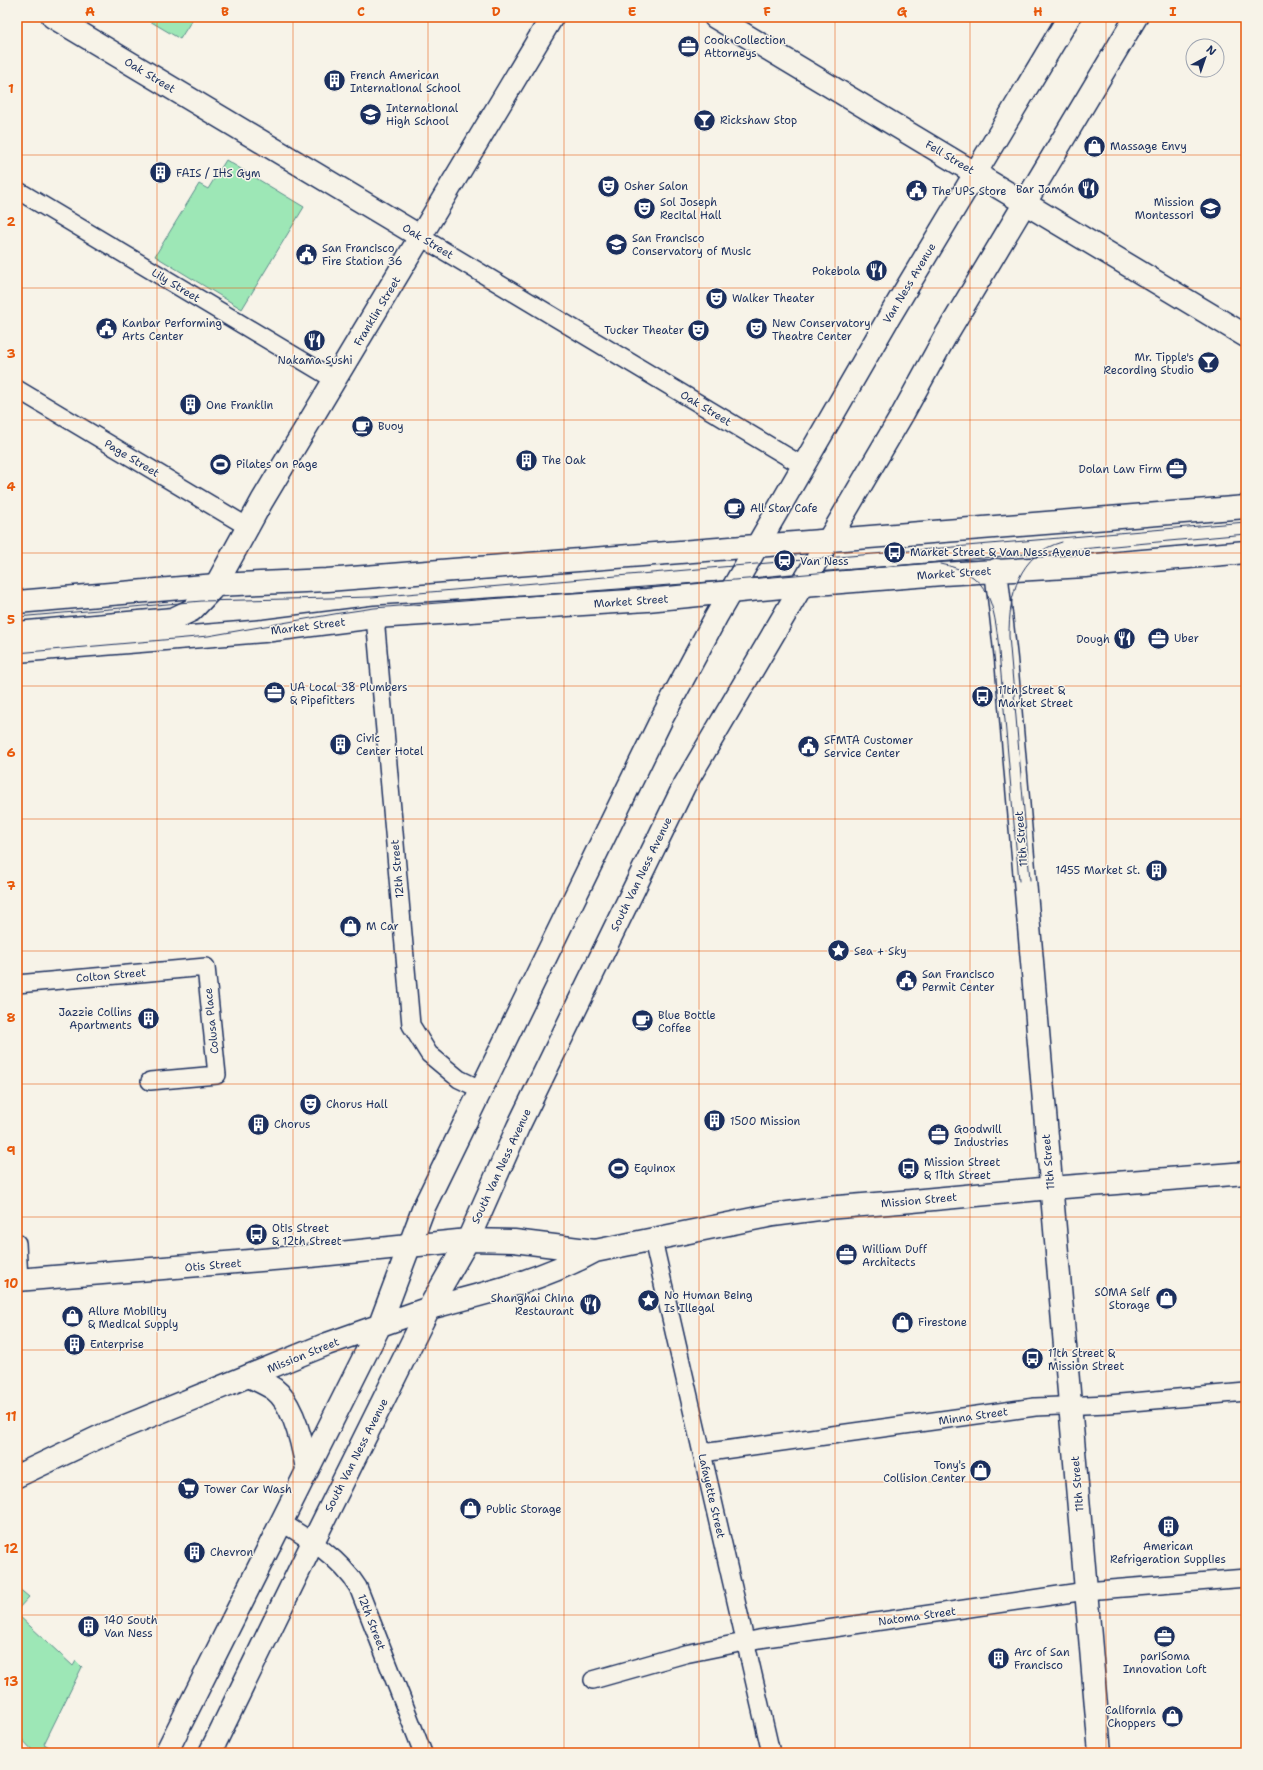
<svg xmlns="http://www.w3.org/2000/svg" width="1263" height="1770" viewBox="0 0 1263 1770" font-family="'Shantell Sans',sans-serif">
  <rect width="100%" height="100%" fill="#f7f3e8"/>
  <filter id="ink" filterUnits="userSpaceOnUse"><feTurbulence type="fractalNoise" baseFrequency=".025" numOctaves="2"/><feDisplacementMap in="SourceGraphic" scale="8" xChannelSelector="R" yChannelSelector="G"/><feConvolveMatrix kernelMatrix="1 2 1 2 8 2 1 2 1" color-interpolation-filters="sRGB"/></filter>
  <g filter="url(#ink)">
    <path fill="#9de7b6" stroke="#5c8b8a" d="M143 17H188L192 20 180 39Z
      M226 160 304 207 242 309 155 256 199 184 208 189Z
      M17 1587 29 1597 17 1610Z
      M17 1614 73 1666 76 1661 82 1667 44 1744 53 1749 51 1753H35L17 1734Z"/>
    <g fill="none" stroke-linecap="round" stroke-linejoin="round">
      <defs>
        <path id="street" d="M17 190 335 380
          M421 237 803 466
          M17 389 248 527
          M375 617 411 1025 429 1054 459 1079 480 1089
          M17 984 206 967 217 1075 150 1081
          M653 1240 771 1753
          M17 1243 19 1280
          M702 1453 1035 1407 1109 1404 1246 1392
          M281 1522C309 1539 340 1558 358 1587L423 1753
          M593 1680 685 1654 759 1639 1086 1591 1246 1578"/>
        <path id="secondary" d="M53 17 421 237
          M715 17 1246 336
          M756 546 1246 507
          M996 570 1006 659 1100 1753
          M216 585 262 501 552 17
          M803 585 942 574 1085 566 1246 552
          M17 1280 310 1256 468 1240 514 1241 595 1251
          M249 1376C257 1380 266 1384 274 1389 294 1404 303 1446 307 1469
          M210 1753 313 1542 429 1308C488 1293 542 1280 595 1251L773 1215 826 1208 912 1201 1051 1188 1246 1173"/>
        <path id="primary" d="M17 602 216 585 327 580 756 546
          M17 633 173 619 192 610 216 585
          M17 651 264 631 375 617 647 600 803 585"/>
        <path id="highway" d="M17 1476 101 1436 327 1344 429 1308 468 1240 518 1127 684 786 902 415 946 335 1136 17
          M166 1753 379 1327 424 1207 663 716 716 617 888 319 1069 17"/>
      </defs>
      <use href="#street" stroke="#1b2f5e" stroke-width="20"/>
      <use href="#secondary" stroke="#1b2f5e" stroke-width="25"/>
      <use href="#primary" stroke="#1b2f5e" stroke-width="25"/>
      <use href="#highway" stroke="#1b2f5e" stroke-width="25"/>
      <use href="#street" stroke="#f7f3e8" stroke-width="17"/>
      <use href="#secondary" stroke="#f7f3e8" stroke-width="22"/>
      <use href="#primary" stroke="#f7f3e8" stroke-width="22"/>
      <use href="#highway" stroke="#f7f3e8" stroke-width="22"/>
      <path stroke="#1b2f5e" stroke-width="1" d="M941 564C986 573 993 598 998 640L1019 881
        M17 617 202 601 372 597 1246 522
        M17 653 208 636 340 613 374 608 773 577 1246 534
        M1030 880 1009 636C1009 595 1018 554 1062 542"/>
    </g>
  </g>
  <path fill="none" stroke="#e8590c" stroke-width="1" stroke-opacity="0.55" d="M157 17V1753M293 17V1753M428 17V1753M564 17V1753M699 17V1753M835 17V1753M970 17V1753M1106 17V1753M17 155H1246M17 288H1246M17 420H1246M17 553H1246M17 686H1246M17 819H1246M17 951H1246M17 1084H1246M17 1217H1246M17 1350H1246M17 1482H1246M17 1615H1246"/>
  <defs>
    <symbol id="office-disc" viewBox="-11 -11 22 22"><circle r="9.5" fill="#1b2f5e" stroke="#f7f3e8"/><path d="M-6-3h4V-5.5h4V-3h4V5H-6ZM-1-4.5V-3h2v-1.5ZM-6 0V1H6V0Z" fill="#fff"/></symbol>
    <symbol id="building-disc" viewBox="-11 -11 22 22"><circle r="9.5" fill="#1b2f5e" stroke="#f7f3e8"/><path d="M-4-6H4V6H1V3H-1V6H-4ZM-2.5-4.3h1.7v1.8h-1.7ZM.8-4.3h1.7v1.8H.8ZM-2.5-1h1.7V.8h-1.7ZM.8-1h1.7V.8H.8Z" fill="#fff"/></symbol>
    <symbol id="school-disc" viewBox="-11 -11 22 22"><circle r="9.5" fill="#1b2f5e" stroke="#f7f3e8"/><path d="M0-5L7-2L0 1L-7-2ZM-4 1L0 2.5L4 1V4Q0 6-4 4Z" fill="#fff"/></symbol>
    <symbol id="bar-disc" viewBox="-11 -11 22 22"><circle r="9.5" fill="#1b2f5e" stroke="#f7f3e8"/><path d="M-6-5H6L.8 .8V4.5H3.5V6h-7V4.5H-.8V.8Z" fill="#fff"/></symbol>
    <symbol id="shop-disc" viewBox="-11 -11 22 22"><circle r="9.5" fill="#1b2f5e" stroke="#f7f3e8"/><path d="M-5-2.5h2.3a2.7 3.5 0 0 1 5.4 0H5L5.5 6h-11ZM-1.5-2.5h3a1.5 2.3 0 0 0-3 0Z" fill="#fff"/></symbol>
    <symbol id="theatre-disc" viewBox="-11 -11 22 22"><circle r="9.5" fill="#1b2f5e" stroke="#f7f3e8"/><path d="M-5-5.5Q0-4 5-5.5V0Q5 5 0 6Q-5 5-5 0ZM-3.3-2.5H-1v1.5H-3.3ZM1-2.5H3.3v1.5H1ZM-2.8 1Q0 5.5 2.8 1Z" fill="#fff"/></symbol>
    <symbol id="restaurant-disc" viewBox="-11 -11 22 22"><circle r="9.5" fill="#1b2f5e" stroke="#f7f3e8"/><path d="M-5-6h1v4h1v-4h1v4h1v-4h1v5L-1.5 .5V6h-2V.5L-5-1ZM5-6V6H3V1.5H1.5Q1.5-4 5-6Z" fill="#fff"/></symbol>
    <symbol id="civic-disc" viewBox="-11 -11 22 22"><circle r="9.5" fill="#1b2f5e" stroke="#f7f3e8"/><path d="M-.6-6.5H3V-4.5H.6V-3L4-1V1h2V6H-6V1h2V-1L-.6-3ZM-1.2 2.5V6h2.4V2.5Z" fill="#fff"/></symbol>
    <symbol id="cafe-disc" viewBox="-11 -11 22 22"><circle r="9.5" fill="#1b2f5e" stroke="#f7f3e8"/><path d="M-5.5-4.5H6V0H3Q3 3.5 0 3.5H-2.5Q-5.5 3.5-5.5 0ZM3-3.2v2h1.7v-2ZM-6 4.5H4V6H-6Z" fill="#fff"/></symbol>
    <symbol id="stadium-disc" viewBox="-11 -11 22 22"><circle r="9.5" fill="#1b2f5e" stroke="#f7f3e8"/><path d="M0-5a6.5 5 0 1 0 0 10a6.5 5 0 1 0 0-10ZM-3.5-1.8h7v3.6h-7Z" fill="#fff"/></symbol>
    <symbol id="bus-disc" viewBox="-11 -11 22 22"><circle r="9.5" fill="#1b2f5e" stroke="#f7f3e8"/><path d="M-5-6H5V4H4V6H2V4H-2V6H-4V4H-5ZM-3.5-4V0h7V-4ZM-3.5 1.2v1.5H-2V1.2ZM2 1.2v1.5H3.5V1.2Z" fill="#fff"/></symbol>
    <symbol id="station-disc" viewBox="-11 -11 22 22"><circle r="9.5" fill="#1b2f5e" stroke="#f7f3e8"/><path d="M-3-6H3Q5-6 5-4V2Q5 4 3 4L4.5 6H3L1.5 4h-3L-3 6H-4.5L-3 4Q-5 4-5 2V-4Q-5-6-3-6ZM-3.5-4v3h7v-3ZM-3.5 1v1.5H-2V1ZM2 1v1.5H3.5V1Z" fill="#fff"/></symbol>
    <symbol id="sight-disc" viewBox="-11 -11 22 22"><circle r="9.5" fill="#1b2f5e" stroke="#f7f3e8"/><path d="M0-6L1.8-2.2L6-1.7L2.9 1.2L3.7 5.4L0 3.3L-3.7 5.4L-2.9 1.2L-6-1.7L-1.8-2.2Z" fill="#fff"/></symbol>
    <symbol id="supermarket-disc" viewBox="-11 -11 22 22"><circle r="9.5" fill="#1b2f5e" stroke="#f7f3e8"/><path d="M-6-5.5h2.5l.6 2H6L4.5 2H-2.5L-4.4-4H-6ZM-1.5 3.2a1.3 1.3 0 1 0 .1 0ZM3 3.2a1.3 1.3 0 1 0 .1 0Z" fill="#fff"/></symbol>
  </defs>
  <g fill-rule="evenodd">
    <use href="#office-disc" x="676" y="34" width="25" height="25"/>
    <use href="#building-disc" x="322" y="68" width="25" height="25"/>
    <use href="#school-disc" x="358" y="102" width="25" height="25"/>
    <use href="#bar-disc" x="692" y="108" width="25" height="25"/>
    <use href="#shop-disc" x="1082" y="134" width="25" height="25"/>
    <use href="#building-disc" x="148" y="160" width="25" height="25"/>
    <use href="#theatre-disc" x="596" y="174" width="25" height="25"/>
    <use href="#restaurant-disc" x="1076" y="176" width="25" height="25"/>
    <use href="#civic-disc" x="904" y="178" width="25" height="25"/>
    <use href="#theatre-disc" x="632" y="196" width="25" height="25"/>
    <use href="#school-disc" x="1198" y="196" width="25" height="25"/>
    <use href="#school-disc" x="604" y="232" width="25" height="25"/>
    <use href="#civic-disc" x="294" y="242" width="25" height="25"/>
    <use href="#restaurant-disc" x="864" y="258" width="25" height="25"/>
    <use href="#theatre-disc" x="704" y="286" width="25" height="25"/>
    <use href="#civic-disc" x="94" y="316" width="25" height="25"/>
    <use href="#theatre-disc" x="744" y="316" width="25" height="25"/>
    <use href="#theatre-disc" x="686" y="318" width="25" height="25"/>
    <use href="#restaurant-disc" x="302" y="328" width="25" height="25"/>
    <use href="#bar-disc" x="1196" y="350" width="25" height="25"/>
    <use href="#building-disc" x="178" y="392" width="25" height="25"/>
    <use href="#cafe-disc" x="350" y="414" width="25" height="25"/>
    <use href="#building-disc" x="514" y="448" width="25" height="25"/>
    <use href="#stadium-disc" x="208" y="452" width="25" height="25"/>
    <use href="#office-disc" x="1164" y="456" width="25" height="25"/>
    <use href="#cafe-disc" x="722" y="496" width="25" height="25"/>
    <use href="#bus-disc" x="882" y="540" width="25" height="25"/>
    <use href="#station-disc" x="772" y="548" width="25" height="25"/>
    <use href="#office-disc" x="1146" y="626" width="25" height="25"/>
    <use href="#restaurant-disc" x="1112" y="626" width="25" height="25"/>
    <use href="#office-disc" x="262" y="680" width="25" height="25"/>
    <use href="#bus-disc" x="970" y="684" width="25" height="25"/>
    <use href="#building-disc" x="328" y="732" width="25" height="25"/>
    <use href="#civic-disc" x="796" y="734" width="25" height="25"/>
    <use href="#building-disc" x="1144" y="858" width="25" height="25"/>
    <use href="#shop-disc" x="338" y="914" width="25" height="25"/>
    <use href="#sight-disc" x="826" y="938" width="25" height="25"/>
    <use href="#civic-disc" x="894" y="968" width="25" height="25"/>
    <use href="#building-disc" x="136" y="1006" width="25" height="25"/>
    <use href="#cafe-disc" x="630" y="1008" width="25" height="25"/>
    <use href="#theatre-disc" x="298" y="1092" width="25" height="25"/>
    <use href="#building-disc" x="702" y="1108" width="25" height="25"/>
    <use href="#building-disc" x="246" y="1112" width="25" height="25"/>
    <use href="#office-disc" x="926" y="1122" width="25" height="25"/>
    <use href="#stadium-disc" x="606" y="1156" width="25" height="25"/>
    <use href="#bus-disc" x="896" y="1156" width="25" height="25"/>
    <use href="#bus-disc" x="244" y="1222" width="25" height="25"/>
    <use href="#office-disc" x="834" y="1242" width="25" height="25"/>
    <use href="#shop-disc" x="1154" y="1286" width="25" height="25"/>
    <use href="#sight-disc" x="636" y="1288" width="25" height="25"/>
    <use href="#restaurant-disc" x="578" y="1292" width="25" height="25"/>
    <use href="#shop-disc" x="60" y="1304" width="25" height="25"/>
    <use href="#shop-disc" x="890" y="1310" width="25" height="25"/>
    <use href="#building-disc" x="62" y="1332" width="25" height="25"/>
    <use href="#bus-disc" x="1020" y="1346" width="25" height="25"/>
    <use href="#shop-disc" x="968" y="1458" width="25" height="25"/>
    <use href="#supermarket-disc" x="176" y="1476" width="25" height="25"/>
    <use href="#shop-disc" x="458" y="1496" width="25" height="25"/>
    <use href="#building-disc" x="1156" y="1514" width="25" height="25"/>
    <use href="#building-disc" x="182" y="1540" width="25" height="25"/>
    <use href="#building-disc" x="76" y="1614" width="25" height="25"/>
    <use href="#office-disc" x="1152" y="1624" width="25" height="25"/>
    <use href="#building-disc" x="986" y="1646" width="25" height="25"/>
    <use href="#shop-disc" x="1160" y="1704" width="25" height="25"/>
  </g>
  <g text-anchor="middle" stroke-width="3" stroke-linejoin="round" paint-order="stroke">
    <g font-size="11" fill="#1b2f5e" stroke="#f7f3e8" text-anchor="start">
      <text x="704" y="44">Cook Collection<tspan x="704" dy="13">Attorneys</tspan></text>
      <text x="350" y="79">French American<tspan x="350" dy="13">International School</tspan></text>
      <text x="386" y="112">International<tspan x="386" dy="13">High School</tspan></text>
      <text x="720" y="124">Rickshaw Stop</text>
      <text x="1110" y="150">Massage Envy</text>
      <text x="176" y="177">FAIS / IHS Gym</text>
      <text x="624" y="190">Osher Salon</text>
      <text x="1074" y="193" text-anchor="end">Bar Jamón</text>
      <text x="932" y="195">The UPS Store</text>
      <text x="660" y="206">Sol Joseph<tspan x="660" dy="13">Recital Hall</tspan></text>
      <text x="1194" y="206" text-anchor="end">Mission<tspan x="1194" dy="13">Montessori</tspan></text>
      <text x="632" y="242">San Francisco<tspan x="632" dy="13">Conservatory of Music</tspan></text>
      <text x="322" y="252">San Francisco<tspan x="322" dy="13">Fire Station 36</tspan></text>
      <text x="860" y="275" text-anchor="end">Pokebola</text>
      <text x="732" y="302">Walker Theater</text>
      <text x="122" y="327">Kanbar Performing<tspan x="122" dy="13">Arts Center</tspan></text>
      <text x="772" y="327">New Conservatory<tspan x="772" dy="13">Theatre Center</tspan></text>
      <text x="684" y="334" text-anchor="end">Tucker Theater</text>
      <text x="1194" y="361" text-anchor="end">Mr. Tipple's<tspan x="1194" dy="13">Recording Studio</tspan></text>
      <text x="315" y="364" text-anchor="middle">Nakama Sushi</text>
      <text x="206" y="409">One Franklin</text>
      <text x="378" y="430">Buoy</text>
      <text x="542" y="464">The Oak</text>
      <text x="236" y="468">Pilates on Page</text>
      <text x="1162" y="473" text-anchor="end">Dolan Law Firm</text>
      <text x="750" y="512">All Star Cafe</text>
      <text x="910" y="556">Market Street &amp; Van Ness Avenue</text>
      <text x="800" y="565">Van Ness</text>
      <text x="1174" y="642">Uber</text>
      <text x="1110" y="643" text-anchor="end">Dough</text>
      <text x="290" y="691">UA Local 38 Plumbers<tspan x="290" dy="13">&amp; Pipefitters</tspan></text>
      <text x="998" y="694">11th Street &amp;<tspan x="998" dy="13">Market Street</tspan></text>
      <text x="356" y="742">Civic<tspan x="356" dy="13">Center Hotel</tspan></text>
      <text x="824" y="744">SFMTA Customer<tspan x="824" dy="13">Service Center</tspan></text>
      <text x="1140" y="874" text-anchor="end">1455 Market St.</text>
      <text x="366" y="930">M Car</text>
      <text x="854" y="955">Sea + Sky</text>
      <text x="922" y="978">San Francisco<tspan x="922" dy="13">Permit Center</tspan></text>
      <text x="132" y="1016" text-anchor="end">Jazzie Collins<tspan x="132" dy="13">Apartments</tspan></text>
      <text x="658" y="1019">Blue Bottle<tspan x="658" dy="13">Coffee</tspan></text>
      <text x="326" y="1108">Chorus Hall</text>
      <text x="730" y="1125">1500 Mission</text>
      <text x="274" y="1128">Chorus</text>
      <text x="954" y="1133">Goodwill<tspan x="954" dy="13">Industries</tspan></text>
      <text x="924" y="1166">Mission Street<tspan x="924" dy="13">&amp; 11th Street</tspan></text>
      <text x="634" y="1172">Equinox</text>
      <text x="272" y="1232">Otis Street<tspan x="272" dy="13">&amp; 12th Street</tspan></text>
      <text x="862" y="1253">William Duff<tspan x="862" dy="13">Architects</tspan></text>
      <text x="1150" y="1296" text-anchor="end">SOMA Self<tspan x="1150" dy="13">Storage</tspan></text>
      <text x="664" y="1299">No Human Being<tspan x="664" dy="13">Is Illegal</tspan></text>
      <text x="574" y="1302" text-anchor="end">Shanghai China<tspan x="574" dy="13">Restaurant</tspan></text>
      <text x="88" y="1315">Allure Mobility<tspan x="88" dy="13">&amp; Medical Supply</tspan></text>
      <text x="918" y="1326">Firestone</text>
      <text x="90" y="1348">Enterprise</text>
      <text x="1048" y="1357">11th Street &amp;<tspan x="1048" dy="13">Mission Street</tspan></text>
      <text x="966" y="1469" text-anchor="end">Tony's<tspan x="966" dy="13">Collision Center</tspan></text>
      <text x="204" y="1493">Tower Car Wash</text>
      <text x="486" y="1513">Public Storage</text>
      <text x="1168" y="1550" text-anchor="middle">American<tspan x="1168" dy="13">Refrigeration Supplies</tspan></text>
      <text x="210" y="1556">Chevron</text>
      <text x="104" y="1624">140 South<tspan x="104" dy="13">Van Ness</tspan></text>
      <text x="1014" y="1656">Arc of San<tspan x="1014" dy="13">Francisco</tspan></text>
      <text x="1165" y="1660" text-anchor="middle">pariSoma<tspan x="1165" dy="13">Innovation Loft</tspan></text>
      <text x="1156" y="1714" text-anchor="end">California<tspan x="1156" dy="13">Choppers</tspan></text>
    </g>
    <g font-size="11" fill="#1b2f5e" stroke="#f7f3e8">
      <text transform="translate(150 75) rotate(31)" y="4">Oak Street</text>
      <text transform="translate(950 157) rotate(31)" y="4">Fell Street</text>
      <text transform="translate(428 241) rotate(31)" y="4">Oak Street</text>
      <text transform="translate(909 283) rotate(-59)" y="4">Van Ness Avenue</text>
      <text transform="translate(176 285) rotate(31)" y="4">Lily Street</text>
      <text transform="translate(377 311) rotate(-59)" y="4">Franklin Street</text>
      <text transform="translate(706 408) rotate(31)" y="4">Oak Street</text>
      <text transform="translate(132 458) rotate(31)" y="4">Page Street</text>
      <text transform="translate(954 573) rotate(-4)" y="4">Market Street</text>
      <text transform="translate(631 601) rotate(-4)" y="4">Market Street</text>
      <text transform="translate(308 626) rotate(-7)" y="4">Market Street</text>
      <text transform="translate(1021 839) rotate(-95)" y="4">11th Street</text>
      <text transform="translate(397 869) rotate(-95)" y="4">12th Street</text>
      <text transform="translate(641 874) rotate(-64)" y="4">South Van Ness Avenue</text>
      <text transform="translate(111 975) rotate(-5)" y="4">Colton Street</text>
      <text transform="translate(211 1021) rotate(-96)" y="4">Colusa Place</text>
      <text transform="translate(1048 1162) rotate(-95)" y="4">11th Street</text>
      <text transform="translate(501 1166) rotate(-65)" y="4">South Van Ness Avenue</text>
      <text transform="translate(919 1200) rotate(-5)" y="4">Mission Street</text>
      <text transform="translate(213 1265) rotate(-5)" y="4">Otis Street</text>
      <text transform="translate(303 1355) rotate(-22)" y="4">Mission Street</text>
      <text transform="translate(973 1416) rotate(-8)" y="4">Minna Street</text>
      <text transform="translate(356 1455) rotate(-63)" y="4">South Van Ness Avenue</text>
      <text transform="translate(1077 1484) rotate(-95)" y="4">11th Street</text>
      <text transform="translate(712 1496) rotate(77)" y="4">Lafayette Street</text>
      <text transform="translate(917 1616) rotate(-8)" y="4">Natoma Street</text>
      <text transform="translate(372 1622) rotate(69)" y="4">12th Street</text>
    </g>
  </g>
  <rect width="1263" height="1770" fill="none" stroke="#f7f3e8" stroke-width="44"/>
  <g transform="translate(1205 58) rotate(40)"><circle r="19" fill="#f7f3e8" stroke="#9fa5b1"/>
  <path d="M0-3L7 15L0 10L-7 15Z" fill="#1b2f5e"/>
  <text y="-6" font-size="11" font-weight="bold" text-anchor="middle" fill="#1b2f5e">N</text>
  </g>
  <rect x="22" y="22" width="1219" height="1726" fill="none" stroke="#e8590c" stroke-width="1.5"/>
  <g font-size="13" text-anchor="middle" font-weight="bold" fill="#e8590c">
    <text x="90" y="16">A</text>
    <text x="225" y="16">B</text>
    <text x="361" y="16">C</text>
    <text x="496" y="16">D</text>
    <text x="632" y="16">E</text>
    <text x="767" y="16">F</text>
    <text x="902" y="16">G</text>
    <text x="1038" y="16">H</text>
    <text x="1173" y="16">I</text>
    <text x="11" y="93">1</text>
    <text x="11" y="226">2</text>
    <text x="11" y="358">3</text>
    <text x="11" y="491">4</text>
    <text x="11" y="624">5</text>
    <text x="11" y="757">6</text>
    <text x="11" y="890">7</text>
    <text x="11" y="1022">8</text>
    <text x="11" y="1155">9</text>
    <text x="11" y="1288">10</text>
    <text x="11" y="1421">11</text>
    <text x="11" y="1553">12</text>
    <text x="11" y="1686">13</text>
  </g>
</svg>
